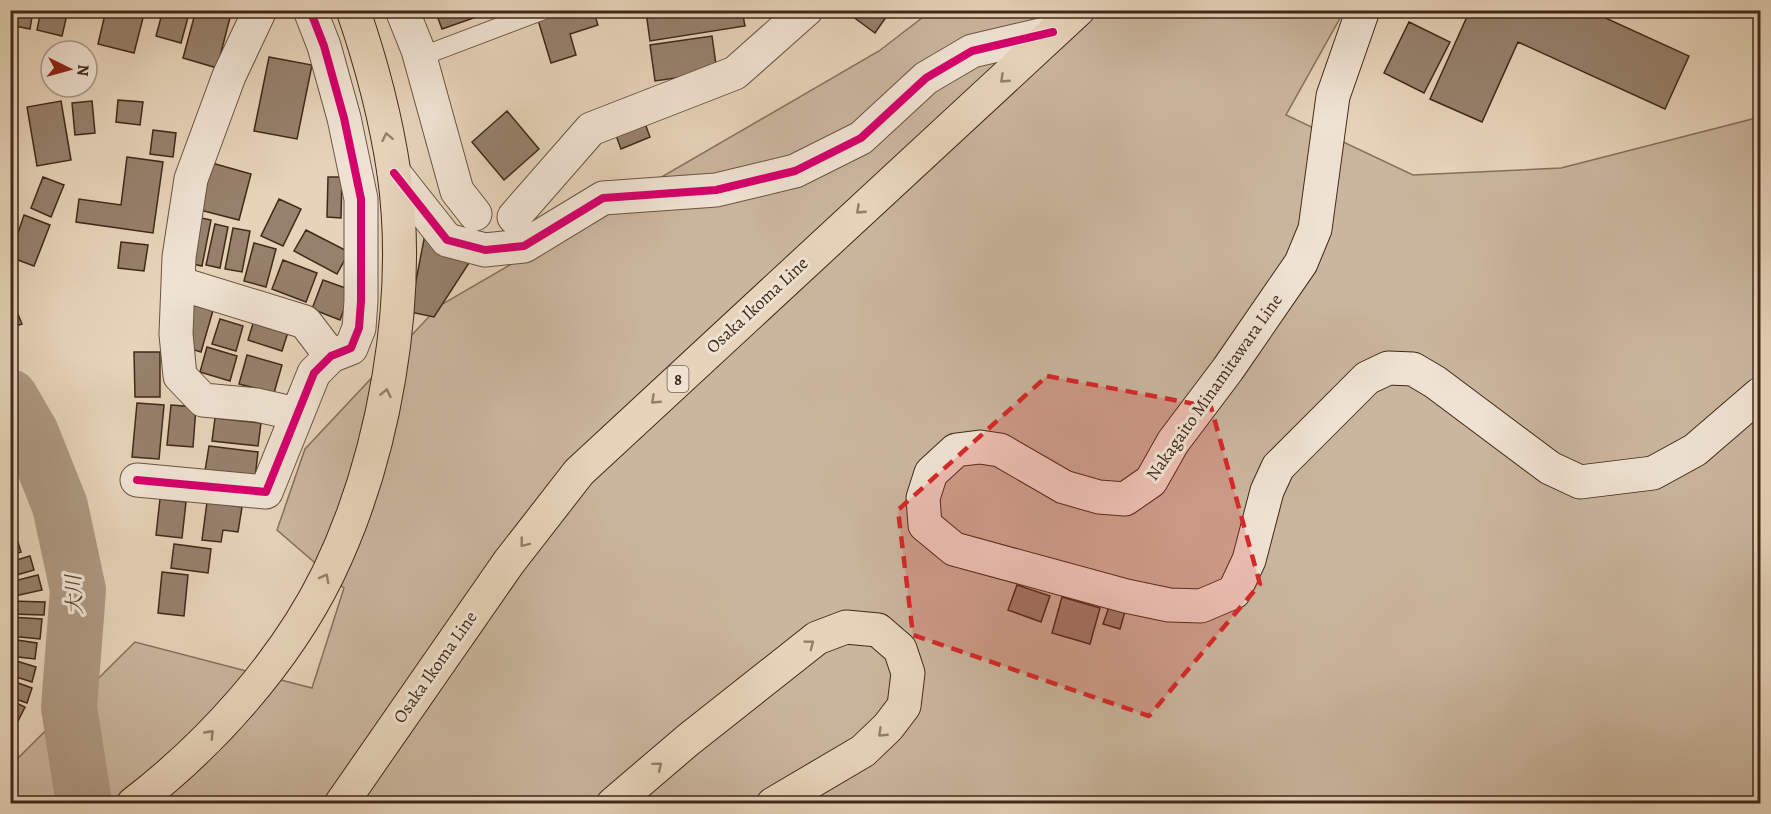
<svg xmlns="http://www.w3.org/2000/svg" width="1771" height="814" viewBox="0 0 1771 814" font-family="Alegreya,'Noto Serif JP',serif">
  <rect width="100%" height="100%" fill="#e6d3b9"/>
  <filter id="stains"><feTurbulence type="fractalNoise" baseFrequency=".00333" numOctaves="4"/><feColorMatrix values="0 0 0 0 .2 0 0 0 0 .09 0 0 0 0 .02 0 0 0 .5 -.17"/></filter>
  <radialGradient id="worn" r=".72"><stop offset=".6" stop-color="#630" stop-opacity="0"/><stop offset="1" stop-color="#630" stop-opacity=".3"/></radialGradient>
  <path fill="#cab69e" stroke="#85705b" stroke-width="1.5" d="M931 11H1344L1286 115 1413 175 1561 168 1760 117V803L11 804V765L135 642 312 688 344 588 277 530 305 449 439 306 879 51Z"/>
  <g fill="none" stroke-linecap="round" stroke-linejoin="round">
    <path stroke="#ae9982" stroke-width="56" d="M10 397 31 433 60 506 78 590 69 707 84 804"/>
  </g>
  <path fill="#96816c" stroke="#402918" stroke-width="1.5" d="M12 10H33L30 29 10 25Z
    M41 10H68L62 36 37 30Z
    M106 10H145L134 53 98 44Z
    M163 10H190L181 43 156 36Z
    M196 10H232L217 68 183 58Z
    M435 10H477L479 16 442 29Z
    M570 10H593L598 25 570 34 576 55 551 63 538 20Z
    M657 10H700L701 16 742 10 745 26 650 41 646 12Z
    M850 10H891L875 33 848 13Z
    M1470 10H1588L1689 56 1665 109 1518 42 1482 122 1430 99Z
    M1409 22 1450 42 1424 93 1384 73Z
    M712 36 717 72 655 81 650 45Z
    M269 57 312 65 297 139 254 131Z
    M118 100 143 102 140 125 116 122Z
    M61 101 71 160 37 166 27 107Z
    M92 101 95 133 75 135 72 103Z
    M507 111 539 149 504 180 472 142Z
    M643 118 650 137 621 149 614 130Z
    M153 130 176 133 173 157 150 154Z
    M10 148 15 172 10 173Z
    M127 157 163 162 153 233 76 222 79 199 121 205Z
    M212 163 251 174 239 220 200 210Z
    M43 177 64 185 51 217 31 208Z
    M328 177H342L341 218 327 217Z
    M279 199 301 209 283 246 261 236Z
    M24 215 50 225 34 266 10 257Z
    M197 217 211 220 202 266 188 263Z
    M215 224 228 227 220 268 206 265Z
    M233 228 250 231 242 272 225 269Z
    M306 230 349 252 337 274 294 251Z
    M425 234 469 263 434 317 410 312Z
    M121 242 148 245 144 271 118 268Z
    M254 243 276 249 266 287 244 281Z
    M283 260 317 273 306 302 272 289Z
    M323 280 351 290 340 320 312 309Z
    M10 295 22 324 10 328Z
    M195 302 214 307 201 352 182 346Z
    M255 317 289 329 282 351 248 340Z
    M220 319 243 326 236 351 212 344Z
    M207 347 237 356 230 381 200 372Z
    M134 352H160V397H135Z
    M247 355 282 365 274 393 239 384Z
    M137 403 164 405 159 459 132 457Z
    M171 405 196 407 193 447 167 445Z
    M215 418 261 423 258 446 212 441Z
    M209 446 258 452 255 478 205 471Z
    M160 499 186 502 182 538 156 535Z
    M207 502 242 507 238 532 223 530 221 542 202 540Z
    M17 539 21 552 10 556V542Z
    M174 544 211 549 208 573 171 568Z
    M30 556 34 570 10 577V562Z
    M162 572 188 575 184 616 158 613Z
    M38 575 42 590 10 597V582Z
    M1017 585 1050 596 1041 622 1008 610Z
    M1062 597 1100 608 1090 644 1052 633Z
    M10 601 45 602 44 615 10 614Z
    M1109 607 1125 611 1120 629 1103 624Z
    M10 617 42 619 40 639 10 636Z
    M10 639 37 643 35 659 10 656Z
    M10 659 36 667 32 682 10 675Z
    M10 680 32 688 27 703 10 697Z
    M10 700 25 707 18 721 10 717Z"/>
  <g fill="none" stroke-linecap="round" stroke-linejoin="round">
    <defs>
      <path id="service" d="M420 57 544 10"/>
      <path id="minor" d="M260 10 229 76 191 179 179 257 176 334 180 376 203 400 257 405 297 414
        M402 10 418 50 457 191 475 214
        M394 173 447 240 485 250 524 246 603 198 716 190 795 171 861 138 926 78 972 51 1053 32
        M514 217 591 129 735 73 806 10
        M178 283 305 322 331 356
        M137 480 266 492 314 373 331 356 351 348 359 328 361 301V199L344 118 324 46 310 10"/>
      <path id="secondary" d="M1363 10 1333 96 1315 229 1301 263 1228 369 1173 442 1151 481 1125 499 1099 497 1064 487 1000 450 980 447 956 450 931 473 923 498 925 525 954 549 1126 596 1169 605 1201 606 1234 592 1249 560 1267 491 1278 467 1367 378 1388 368 1413 369 1435 382 1550 468 1580 482 1653 473 1695 450 1760 394"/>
      <path id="primary" d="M133 804C210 745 285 662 328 574 384 458 412 301 394 173 386 119 371 62 353 10
        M341 804 509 562 579 472 1078 10
        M613 804 688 740 817 638 846 627 878 630 900 649 908 673 904 706 888 727 863 751 773 804"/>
    </defs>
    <use href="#service" stroke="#6a5440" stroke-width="20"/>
    <use href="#minor" stroke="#6a5440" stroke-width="35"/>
    <use href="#secondary" stroke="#402918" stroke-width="35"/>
    <use href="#primary" stroke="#402918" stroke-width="35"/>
    <use href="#service" stroke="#efe2d2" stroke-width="18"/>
    <use href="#minor" stroke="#efe2d2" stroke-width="33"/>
    <use href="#secondary" stroke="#efe2d2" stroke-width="33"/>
    <use href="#primary" stroke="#e6d3b9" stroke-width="33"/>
    <defs>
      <path id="cycleway" d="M394 173 447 240 485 250 524 246 603 198 716 190 795 171 861 138 926 78 972 51 1053 32
        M137 480 266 492 314 373 331 356 351 348 359 328 361 301V199L344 118 324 46 310 10"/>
    </defs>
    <use href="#cycleway" stroke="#efe2d2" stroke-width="11"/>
    <use href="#cycleway" stroke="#d6006c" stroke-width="8"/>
  </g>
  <defs><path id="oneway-chevron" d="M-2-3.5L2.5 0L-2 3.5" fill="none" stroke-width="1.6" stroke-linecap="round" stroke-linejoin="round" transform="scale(1.5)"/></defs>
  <g stroke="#937e68">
    <use href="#oneway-chevron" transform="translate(1004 79) rotate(137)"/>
    <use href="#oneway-chevron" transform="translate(387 137) rotate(-102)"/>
    <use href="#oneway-chevron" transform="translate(860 210) rotate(137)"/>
    <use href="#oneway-chevron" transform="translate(386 393) rotate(-78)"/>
    <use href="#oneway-chevron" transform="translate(655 400) rotate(137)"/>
    <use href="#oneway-chevron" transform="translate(524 543) rotate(128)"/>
    <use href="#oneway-chevron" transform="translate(325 578) rotate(-62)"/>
    <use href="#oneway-chevron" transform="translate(810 644) rotate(-37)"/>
    <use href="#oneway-chevron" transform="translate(882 733) rotate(136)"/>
    <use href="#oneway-chevron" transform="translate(210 734) rotate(-46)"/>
    <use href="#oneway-chevron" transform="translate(658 766) rotate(-40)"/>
  </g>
  <path fill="#d62828" fill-opacity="0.2" stroke="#d62828" stroke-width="4.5" stroke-dasharray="12 8" stroke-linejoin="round" d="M1047 376 1211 407 1260 584 1149 716 913 635 898 510Z"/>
  <g text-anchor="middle" stroke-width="6" stroke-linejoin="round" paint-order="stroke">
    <rect fill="#efe2d2" stroke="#746050" stroke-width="1.5" x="667.5" y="366" width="21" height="26" rx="4.5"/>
    <g font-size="16" font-weight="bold" fill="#402918">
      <text x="678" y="385">8</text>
    </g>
    <g font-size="18" fill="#402918" stroke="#efe2d2">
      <text transform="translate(757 305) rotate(-43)" y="6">Osaka Ikoma Line</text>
      <text transform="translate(1214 387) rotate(-55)" y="6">Nakagaito Minamitawara Line</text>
      <text transform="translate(435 667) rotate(-55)" y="6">Osaka Ikoma Line</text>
    </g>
    <g font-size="20" font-style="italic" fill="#5c4532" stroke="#efe2d2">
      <text transform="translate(74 595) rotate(-93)" y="7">大川</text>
    </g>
  </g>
  <rect width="1771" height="814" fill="none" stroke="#e6d3b9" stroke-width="36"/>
  <rect x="12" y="12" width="1747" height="790" fill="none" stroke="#402918" stroke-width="3"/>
  <rect x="18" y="18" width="1735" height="778" fill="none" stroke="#402918" stroke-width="1.5"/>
  <g transform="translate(69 69) rotate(95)"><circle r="28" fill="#efe2d2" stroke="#a99888" stroke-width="1.5"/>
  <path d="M0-4.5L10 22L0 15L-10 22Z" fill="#8f2418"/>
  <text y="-9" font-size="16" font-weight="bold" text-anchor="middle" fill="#402918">N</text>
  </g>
  <rect width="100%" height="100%" filter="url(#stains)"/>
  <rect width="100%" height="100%" fill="url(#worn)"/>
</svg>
